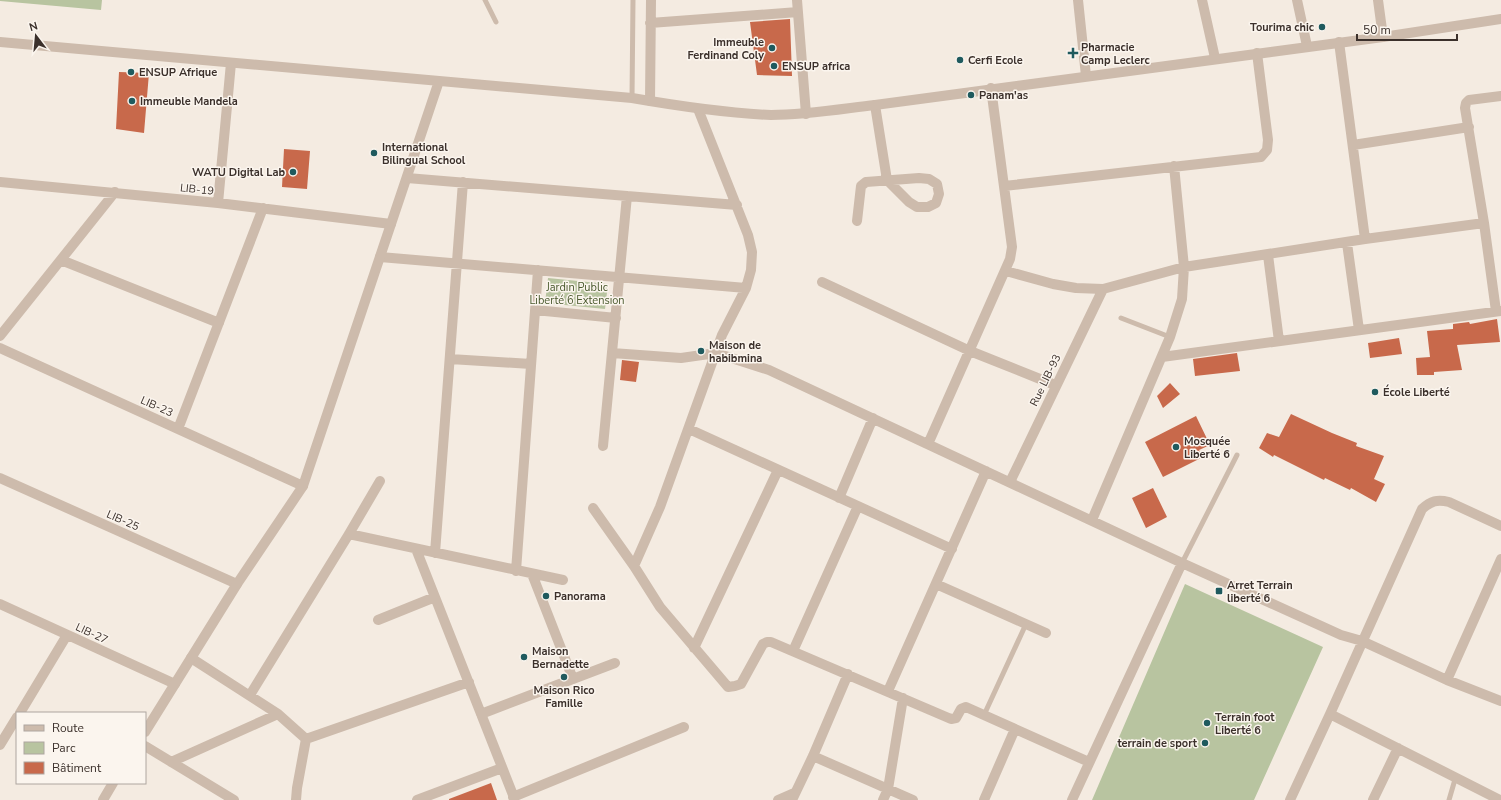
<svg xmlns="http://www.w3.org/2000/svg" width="1501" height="800" viewBox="0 0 1501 800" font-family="'Nunito Sans',sans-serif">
  <rect width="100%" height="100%" fill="#f4ebe1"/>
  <path fill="#b8c4a0" d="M0 0H102L101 10 0 1Z
    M548 278 608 284 605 309 545 303Z
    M1185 584 1323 647 1254 800H1092Z"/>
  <path fill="#c8694b" d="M790 19 792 76 757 75 750 22Z
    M119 72 149 73 144 133 116 129Z
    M284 149 310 151 307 189 282 187Z
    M1497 319 1500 342 1457 345 1462 370 1434 372V375H1417L1416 358 1430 357 1427 331 1453 329V324L1469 322 1470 324Z
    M1399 338 1402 354 1370 358 1368 343Z
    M1237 353 1240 371 1195 376 1193 359Z
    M622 360 639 362 636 382 620 380Z
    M1170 383 1180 394 1163 408 1157 396Z
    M1291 414 1332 433 1357 443 1356 446 1384 456 1374 479 1385 484 1376 502 1351 488 1350 490 1325 478 1324 480 1274 455 1273 457 1259 448 1267 433 1279 437Z
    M1196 416 1210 445 1199 450 1203 457 1163 477 1145 442Z
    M1153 488 1167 517 1146 528 1132 498Z
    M491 783 497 800H449V799Z"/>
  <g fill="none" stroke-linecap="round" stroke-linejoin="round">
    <path stroke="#cdbbac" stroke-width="5" d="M485 0 496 22
      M632 98 633 0
      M1121 318 1170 337
      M1182 563 1237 455
      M984 715 1026 624
      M1449 800 1456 776"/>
    <path stroke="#cdbbac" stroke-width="10" d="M797 0 806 114
      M1078 0 1086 76
      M1202 0 1215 58
      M1297 0 1307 46
      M1378 0 1383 37
      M650 23 798 12
      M1339 42 1365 239
      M650 101 651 0
      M1353 145 1469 127
      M407 178 737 205
      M0 182 218 203 391 224
      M1004 186 1261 157 1267 150 1268 140 1257 53
      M218 203 231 63
      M857 221 861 186 866 182 919 178 929 179 937 184 939 194 936 203 928 207H917L909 202 887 180 875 105
      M1347 243 1359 330
      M1268 255 1279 341
      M380 257 746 288
      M61 260 219 323
      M1006 271 1053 284 1076 288 1103 289 1184 267 1365 239 1484 223
      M822 282 970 351 1055 385
      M535 310 616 318
      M1496 311 1484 223 1465 108 1466 103 1469 100 1501 96
      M0 336 115 192
      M0 348 303 486
      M612 353 681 358 716 353 769 370 1182 563 1341 635 1362 641 1447 680 1501 701
      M1162 357 1501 311
      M450 359 531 364
      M178 429 263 208
      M689 429 952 549
      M928 444 1010 259 1012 247 991 88
      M603 446 627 196
      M0 478 237 584
      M1010 482 1103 289
      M839 498 873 418
      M593 508 634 566 660 607 728 687 735 686 741 684 763 644 767 642H771L951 719 956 718 961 709 966 707 1089 762
      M1092 520 1170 337 1182 299 1184 267 1174 166
      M349 534 563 580
      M416 549 515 800
      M435 553 463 182
      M634 566 660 507 722 335 746 288 751 270 752 252 748 235 698 109
      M516 571 538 270
      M532 574 573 679
      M936 584 1046 633
      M0 604 175 684
      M378 620 435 597
      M694 648 778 470
      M793 651 858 506
      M191 658 278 714 306 739
      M1447 680 1501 559
      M888 691 986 471
      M250 695 349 534 380 481
      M20 713 67 635
      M481 714 615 663
      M1330 714 1500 800
      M306 739 469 682
      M0 745 17 717
      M145 746 234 800
      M813 756 913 800
      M171 762 278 714
      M513 797 684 727
      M296 800 297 788 306 739
      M417 800 502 768
      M778 800 794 793
      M792 800 813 756 848 674
      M883 800 888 789 903 698
      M984 800 1015 729
      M1072 800 1182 563
      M1290 800 1330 714 1422 509C1431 501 1437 499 1449 502L1501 526
      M1373 800 1398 748"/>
    <path stroke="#cdbbac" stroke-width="10" d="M0 42 632 98C678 106 725 113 771 115 806 115 841 109 875 105L1383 37 1501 19
      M145 732 237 584 303 486 439 81
      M103 800 113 783"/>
  </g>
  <g fill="#1f5a5e" stroke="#fbf5ee" stroke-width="1.5">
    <circle cx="1322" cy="27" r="4"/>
    <circle cx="772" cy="48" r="4"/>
    <path d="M1071 47h4v4h4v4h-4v4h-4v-4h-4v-4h4z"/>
    <circle cx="960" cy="60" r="4"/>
    <circle cx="774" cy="66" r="4"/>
    <circle cx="131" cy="72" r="4"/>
    <circle cx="971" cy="95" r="4"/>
    <circle cx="132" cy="101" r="4"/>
    <circle cx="374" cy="153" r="4"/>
    <circle cx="293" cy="172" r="4"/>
    <circle cx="701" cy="351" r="4"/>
    <circle cx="1375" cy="392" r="4"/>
    <circle cx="1176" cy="447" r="4"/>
    <rect x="1215" y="587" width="8" height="8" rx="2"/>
    <circle cx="546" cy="596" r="4"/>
    <circle cx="524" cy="657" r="4"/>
    <circle cx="564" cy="677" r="4"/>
    <circle cx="1207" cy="723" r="4"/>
    <circle cx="1205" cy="743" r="4"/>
  </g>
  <g text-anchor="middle" stroke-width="3" stroke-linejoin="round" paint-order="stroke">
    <g font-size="11" font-weight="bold" fill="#3b302b" stroke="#fbf5ee" text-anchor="start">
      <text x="1314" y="31" text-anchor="end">Tourima chic</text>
      <text x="764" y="46" text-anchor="end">Immeuble<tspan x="764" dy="13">Ferdinand Coly</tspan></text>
      <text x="1081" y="51">Pharmacie<tspan x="1081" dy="13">Camp Leclerc</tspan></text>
      <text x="968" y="64">Cerfi Ecole</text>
      <text x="782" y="70">ENSUP africa</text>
      <text x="139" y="76">ENSUP Afrique</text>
      <text x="979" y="99">Panam'as</text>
      <text x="140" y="105">Immeuble Mandela</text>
      <text x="382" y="151">International<tspan x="382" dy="13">Bilingual School</tspan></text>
      <text x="285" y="176" text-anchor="end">WATU Digital Lab</text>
      <text x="709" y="349">Maison de<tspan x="709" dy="13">habibmina</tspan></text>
      <text x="1383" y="396">École Liberté</text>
      <text x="1184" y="445">Mosquée<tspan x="1184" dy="13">Liberté 6</tspan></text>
      <text x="1227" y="589">Arret Terrain<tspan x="1227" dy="13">liberté 6</tspan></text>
      <text x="554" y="600">Panorama</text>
      <text x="532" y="655">Maison<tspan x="532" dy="13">Bernadette</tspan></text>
      <text x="564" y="694" text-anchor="middle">Maison Rico<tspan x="564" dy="13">Famille</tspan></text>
      <text x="1215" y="721">Terrain foot<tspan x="1215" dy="13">Liberté 6</tspan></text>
      <text x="1197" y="747" text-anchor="end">terrain de sport</text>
    </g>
    <g font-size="11" fill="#3b302b" stroke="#fbf5ee">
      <text transform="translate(197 189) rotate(6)" y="4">LIB-19</text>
      <text transform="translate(1045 380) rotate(-64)" y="4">Rue LIB-93</text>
      <text transform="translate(157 406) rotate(24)" y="4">LIB-23</text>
      <text transform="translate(123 520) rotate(24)" y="4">LIB-25</text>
      <text transform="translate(92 633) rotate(25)" y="4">LIB-27</text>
    </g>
    <g font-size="11" fill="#4a5a2e" stroke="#fbf5ee">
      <text x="577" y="291">Jardin Public<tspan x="577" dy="13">Liberté 6 Extension</tspan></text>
    </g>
  </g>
  <rect x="16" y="712" width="130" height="72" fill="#fbf5ee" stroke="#aea6a0"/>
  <rect x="24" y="725" width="20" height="6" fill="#cdbbac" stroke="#aea6a0"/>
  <text x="52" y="732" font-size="12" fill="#3b302b">Route</text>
  <rect x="24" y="742" width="20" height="12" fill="#b8c4a0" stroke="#aea6a0"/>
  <text x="52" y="752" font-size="12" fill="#3b302b">Parc</text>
  <rect x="24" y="762" width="20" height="12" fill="#c8694b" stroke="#aea6a0"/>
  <text x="52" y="772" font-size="12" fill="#3b302b">Bâtiment</text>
  <g transform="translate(36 36) rotate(344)" stroke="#fbf5ee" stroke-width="3" paint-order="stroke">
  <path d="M0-3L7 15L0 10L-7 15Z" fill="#3b302b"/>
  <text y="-6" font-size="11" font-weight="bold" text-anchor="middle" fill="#3b302b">N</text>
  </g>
  <path d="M1357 34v6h100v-6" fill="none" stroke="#3b302b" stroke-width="2"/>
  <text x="1363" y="34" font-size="12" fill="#3b302b" stroke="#fbf5ee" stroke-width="3" paint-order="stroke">50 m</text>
</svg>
